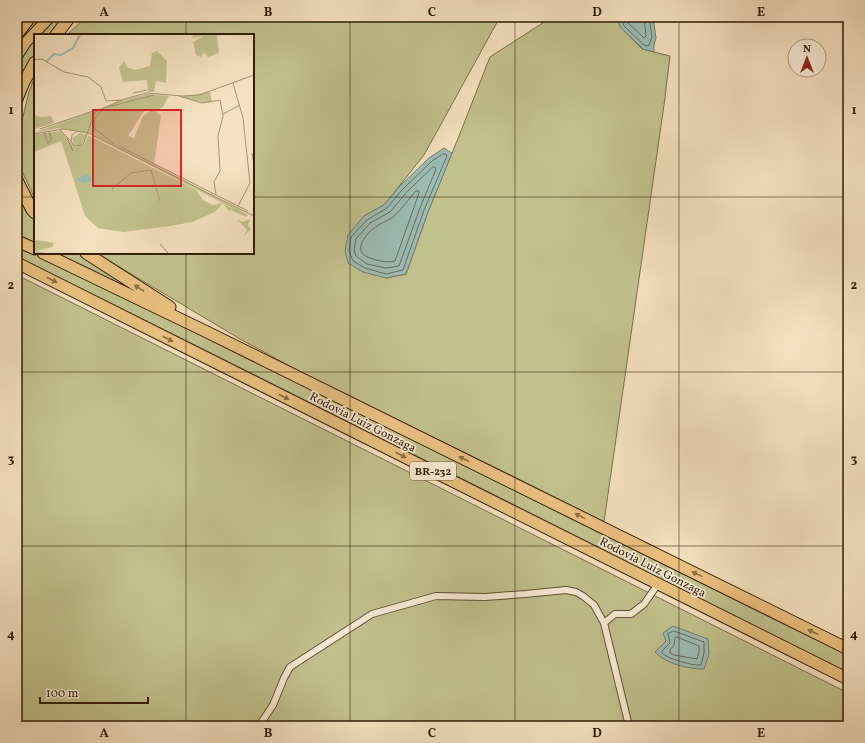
<svg xmlns="http://www.w3.org/2000/svg" width="865" height="743" viewBox="0 0 865 743" font-family="Vollkorn,serif">
  <rect width="100%" height="100%" fill="#f5e2c0"/>
  <filter id="stains"><feTurbulence type="fractalNoise" baseFrequency=".005" numOctaves="4"/><feColorMatrix values="0 0 0 0 .2 0 0 0 0 .09 0 0 0 0 .02 0 0 0 .5 -.17"/></filter>
  <radialGradient id="worn" r=".72"><stop offset=".6" stop-color="#630" stop-opacity="0"/><stop offset="1" stop-color="#630" stop-opacity=".3"/></radialGradient>
  <path fill="#c2c28e" stroke="#7a704a" d="M17 17H79L61 31 58 35H35V64L17 100Z
    M86 17H500L424 155 384 205 364 216 386 278 406 274 428 212 459 136 490 57 552 17H616L621 28 642 49 670 56 664 105 604 522 308 376 240 339 96 253H253V35H67Z
    M35 76V199L20 167 19 133 29 92Z
    M17 187 35 213V247L17 239Z
    M17 241 848 653V676L17 263Z
    M49 253H82L129 289Z
    M17 275 848 693V726H17Z"/>
  <path fill="#9dbdb6" stroke="#727d6f" d="M616 17H653L656 38 654 45V52L643 49 621 28Z
    M444 148 452 153 428 212 406 274 386 278 363 272 348 263 345 251 348 235 364 216 384 205 399 187 429 158Z
    M673 626 708 639 709 654 704 669C688 669 666 664 655 652L666 641 663 633Z"/>
  <g fill="none" stroke-linecap="round" stroke-linejoin="round">
    <path stroke="#676d5e" stroke-width="1" d="M620 17 624 26 644 45 648 46 649 45 652 37 649 17
      M626 17 628 23 644 38 646 36 644 17
      M443 154H446L447 156 424 210 403 270 386 274 365 268 353 261 349 251 351 237 367 220 387 208 402 190 432 161Z
      M433 167H435L436 169 420 208 399 266 386 268 367 264 356 256 354 250 356 239 370 223 390 212 406 193Z
      M416 191H419V193L395 261C387 263 378 261 370 258 352 252 364 236 374 228 380 223 388 221 393 217 402 210 408 199 416 191Z
      M674 631 704 642V653L701 665C693 666 668 659 662 653V651L670 643 668 634Z
      M677 637 699 646V652L697 659 674 655 670 653V650L674 645 675 638Z"/>
    <defs>
      <path id="street" d="M604 623 615 614H631L644 604 658 584
        M259 726 273 705 284 678 290 667 372 614 436 596 485 597 525 594 566 590 576 592 583 596 594 605 604 623 629 726"/>
      <path id="primary" d="M17 35 31 17
        M17 56 26 42 50 17"/>
      <path id="highway" d="M56 35 70 17
        M17 99 24 82 35 62
        M17 180 32 210 35 213
        M17 241 35 249
        M43 253 207 332 848 649
        M86 253 170 307
        M17 263 848 679"/>
    </defs>
    <use href="#street" stroke="#624e34" stroke-width="8"/>
    <use href="#primary" stroke="#311d05" stroke-width="12"/>
    <use href="#highway" stroke="#311d05" stroke-width="13"/>
    <use href="#street" stroke="#f8ecd6" stroke-width="6"/>
    <use href="#primary" stroke="#eac180" stroke-width="10"/>
    <use href="#highway" stroke="#eac180" stroke-width="11"/>
  </g>
  <defs><path id="oneway-solid" d="M-6-.8H1V-3.2L6.5 0L1 3.2V.8H-6Z"/></defs>
  <g fill="#8e6f42">
    <use href="#oneway-solid" transform="translate(52 280) rotate(27)"/>
    <use href="#oneway-solid" transform="translate(139 288) rotate(-147)"/>
    <use href="#oneway-solid" transform="translate(168 339) rotate(27)"/>
    <use href="#oneway-solid" transform="translate(284 397) rotate(27)"/>
    <use href="#oneway-solid" transform="translate(401 455) rotate(27)"/>
    <use href="#oneway-solid" transform="translate(464 459) rotate(-154)"/>
    <use href="#oneway-solid" transform="translate(580 516) rotate(-154)"/>
    <use href="#oneway-solid" transform="translate(697 574) rotate(-154)"/>
    <use href="#oneway-solid" transform="translate(813 632) rotate(-154)"/>
  </g>
  <path fill="none" stroke="#311d05" stroke-width="1" stroke-opacity="0.55" d="M186 17V35M350 17V726M515 17V726M679 17V726M17 197H35M253 197H848M186 253V726M17 372H848M17 546H848"/>
  <g text-anchor="middle" stroke-width="3.5" stroke-linejoin="round" paint-order="stroke">
    <rect fill="#f8ecd6" stroke="#6d5b44" stroke-width="1" x="410" y="462" width="46" height="18" rx="3"/>
    <g font-size="11" font-weight="bold" fill="#311d05">
      <text x="433" y="475">BR-232</text>
    </g>
    <g font-size="12" fill="#311d05" stroke="#f8ecd6">
      <text transform="translate(363 422) rotate(27)" y="4">Rodovia Luiz Gonzaga</text>
      <text transform="translate(653 567) rotate(27)" y="4">Rodovia Luiz Gonzaga</text>
    </g>
  </g>
  <g transform="translate(34 34)">
    <rect width="220" height="220" fill="#f5e2c0"/>
    <path d="M160 1H183L185 19 174 23 170 18 167 23 162 21 159 8 170 2 157 4ZM123 17 133 27 132 49 122 47 120 58H114L113 46 89 48 85 34 90 27 93 33 101 36 116 32 118 19ZM176 58 178 68 171 69 146 63ZM113 60 135 62 129 73 121 77 127 82 120 130 208 177 214 181 212 183 197 176 195 177 189 170 202 176 54 99 23 94 0 99 89 66ZM119 75 109 82 100 104 94 102 110 77ZM0 80 6 83 17 82 20 89 0 95ZM27 97 41 113 50 111 54 101 162 156 169 166 179 171 189 169 181 178 158 188 136 192 89 198 64 194 51 182 27 107 0 118V101ZM46 99 53 101 48 111H40L38 104ZM203 185 208 188 216 185 214 191 217 195 210 202 213 196ZM3 206 20 209 18 213 1 217 12 219H0V208Z" fill="#c2c28e" fill-rule="evenodd"/>
    <path d="M54 140 59 147 49 149 41 145Z" fill="#9dbdb6"/>
    <path fill="none" stroke="#9dbdb6" stroke-width="2" d="M12 28 20 20 27 21 39 14 46 1"/>
    <path fill="none" stroke="#a79375" stroke-width="1" d="M0 26 8 25 30 38 54 43 67 53 72 67 88 66M199 49 209 84 216 149 204 172M99 59 113 56M145 62 168 69 186 66 189 82 184 102 186 137 180 148 182 160M74 73 120 61M69 75 61 84 60 94 80 110M189 80 206 71M6 95 65 75M26 96 37 107M10 98 14 110M0 100 29 95 54 99 220 182M33 104 39 117M37 107 40 112 49 111 61 78 90 65 113 59 148 62 165 61 220 41M37 107 38 101 44 97M14 109 18 105 15 98M87 113 214 177M218 119 220 131M78 155 97 139 117 136 126 167M126 210 134 219"/>
    <path fill="#d62828" fill-opacity="0.15" stroke="#d62828" stroke-width="2" d="M59 76H147V152H59Z"/>
    <rect width="220" height="220" fill="none" stroke="#311d05" stroke-width="2"/>
  </g>
  <rect width="865" height="743" fill="none" stroke="#f5e2c0" stroke-width="44"/>
  <g transform="translate(807 58)"><circle r="19" fill="#f8ecd6" stroke="#a89982"/>
  <path d="M0-3L7 15L0 10L-7 15Z" fill="#8f2418"/>
  <text y="-6" font-size="11" font-weight="bold" text-anchor="middle" fill="#311d05">N</text>
  </g>
  <path d="M40 697v6h108v-6" fill="none" stroke="#311d05" stroke-width="2"/>
  <text x="46" y="697" font-size="12" fill="#311d05" stroke="#f8ecd6" stroke-width="3" paint-order="stroke">100 m</text>
  <rect x="22" y="22" width="821" height="699" fill="none" stroke="#311d05" stroke-width="1.5"/>
  <g font-size="13" text-anchor="middle" font-weight="bold" fill="#311d05">
    <text x="104" y="16">A</text>
    <text x="268" y="16">B</text>
    <text x="432" y="16">C</text>
    <text x="597" y="16">D</text>
    <text x="761" y="16">E</text>
    <text x="11" y="114">1</text>
    <text x="854" y="114">1</text>
    <text x="11" y="289">2</text>
    <text x="854" y="289">2</text>
    <text x="11" y="463">3</text>
    <text x="854" y="463">3</text>
    <text x="11" y="638">4</text>
    <text x="854" y="638">4</text>
    <text x="104" y="737">A</text>
    <text x="268" y="737">B</text>
    <text x="432" y="737">C</text>
    <text x="597" y="737">D</text>
    <text x="761" y="737">E</text>
  </g>
  <rect width="100%" height="100%" filter="url(#stains)"/>
  <rect width="100%" height="100%" fill="url(#worn)"/>
</svg>
